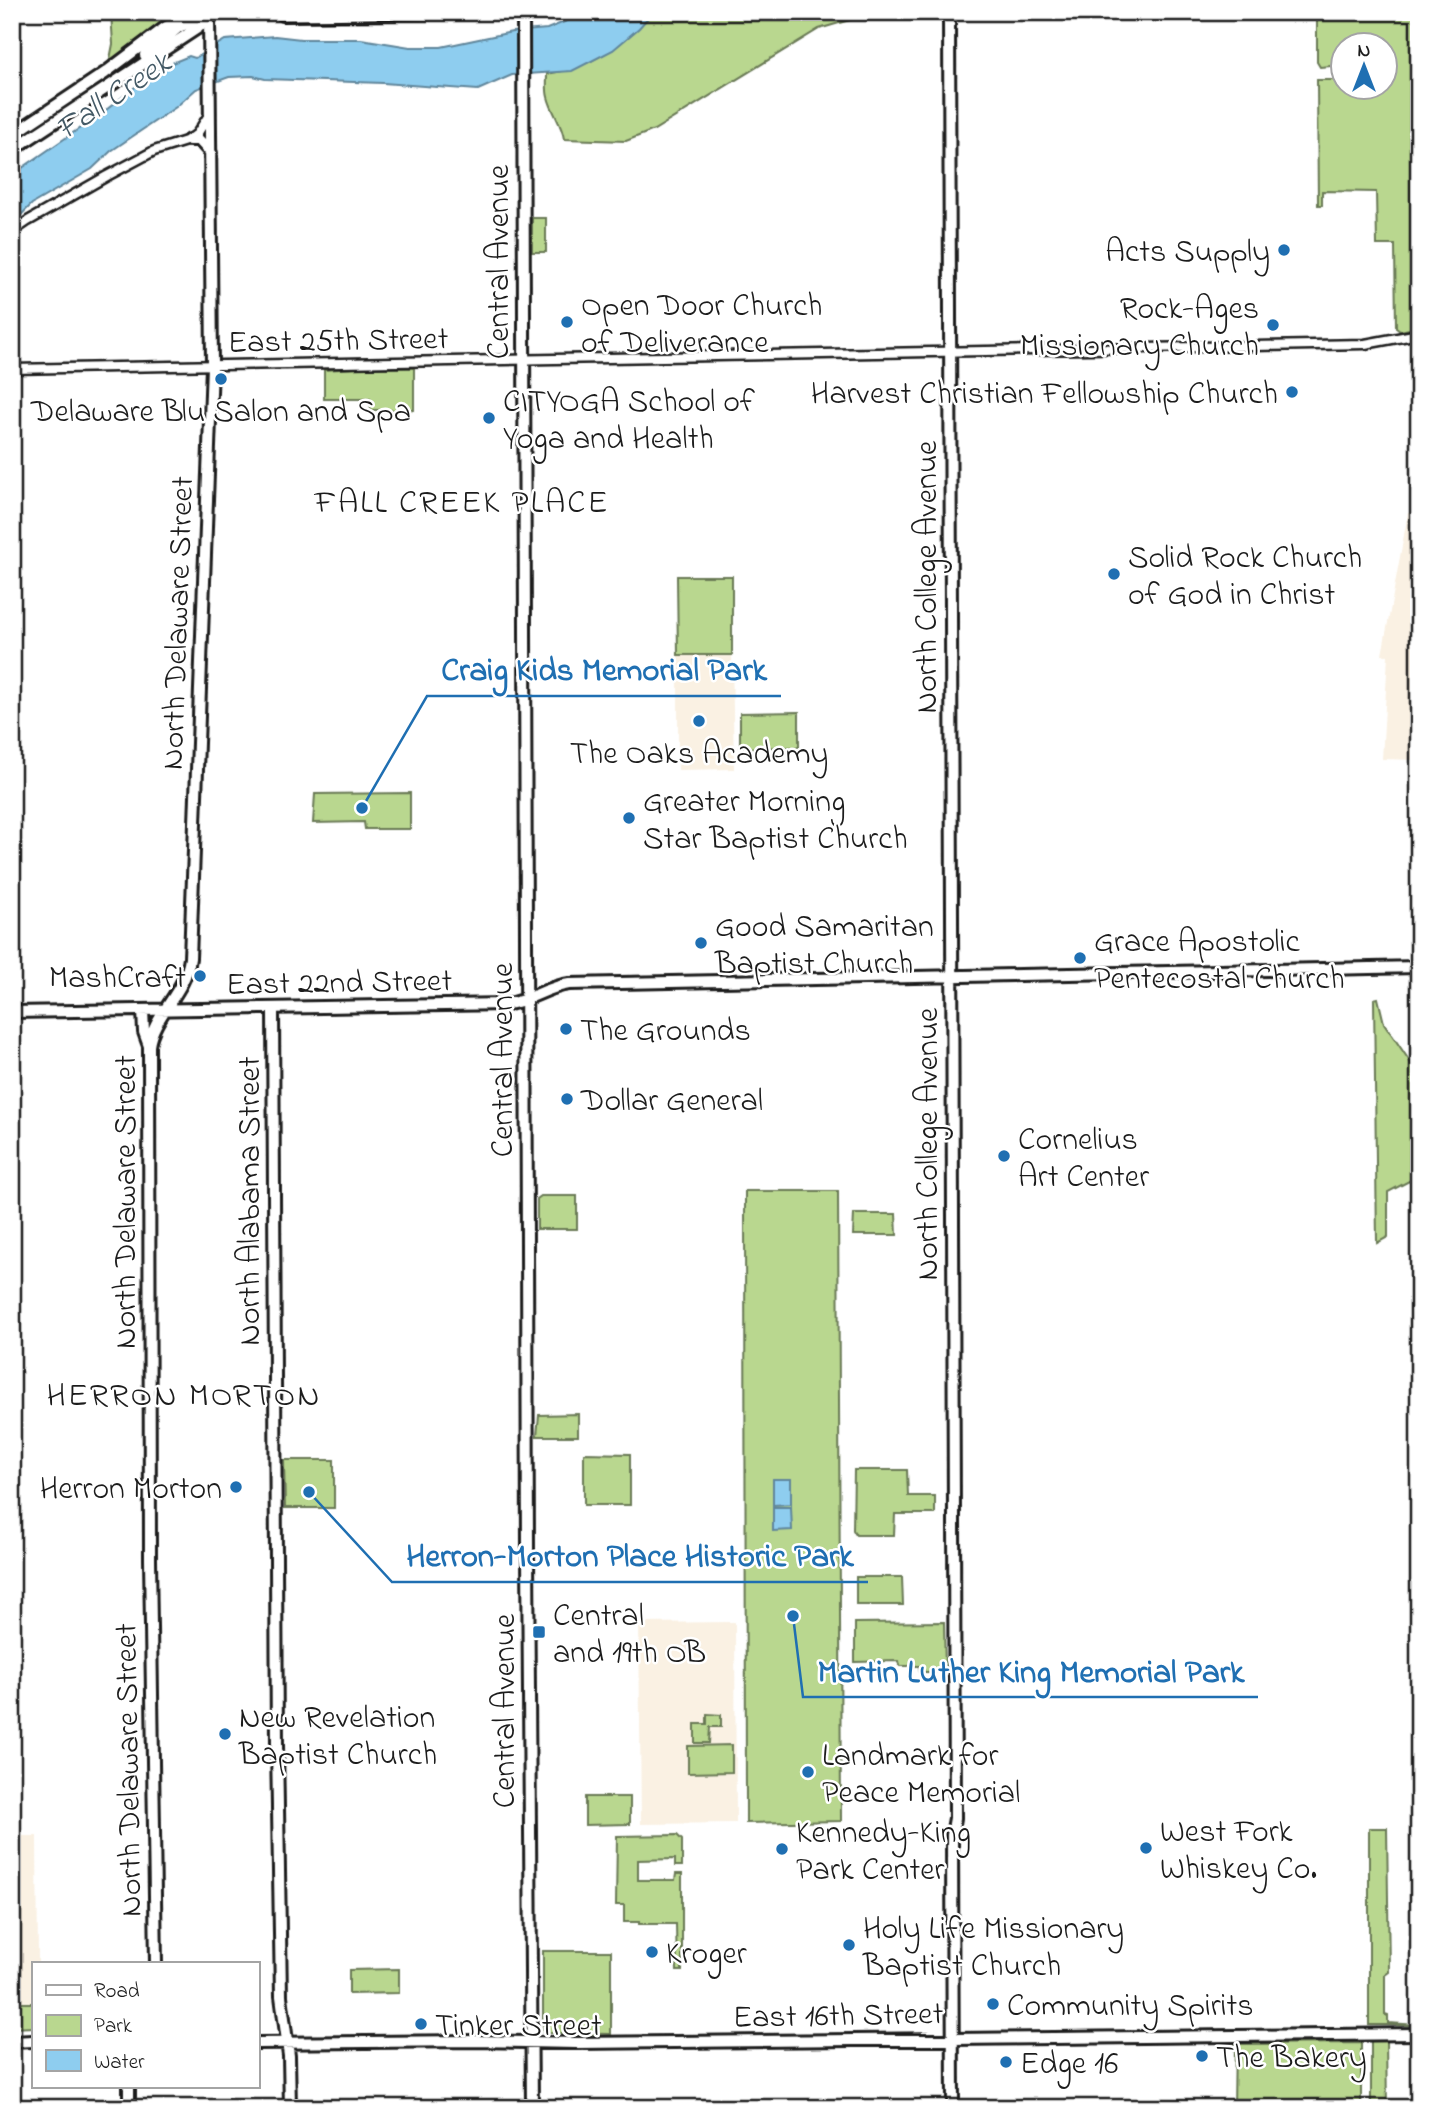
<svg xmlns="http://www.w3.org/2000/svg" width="1431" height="2120" viewBox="0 0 1431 2120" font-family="'Indie Flower',sans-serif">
  <rect width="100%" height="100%" fill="#fff"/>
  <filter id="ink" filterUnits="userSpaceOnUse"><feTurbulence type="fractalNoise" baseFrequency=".0143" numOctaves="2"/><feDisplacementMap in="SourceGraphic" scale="14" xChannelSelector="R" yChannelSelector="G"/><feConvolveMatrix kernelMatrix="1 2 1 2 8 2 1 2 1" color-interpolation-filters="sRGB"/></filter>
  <g filter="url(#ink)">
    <path fill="#faf1e3" d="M1408 513H1419V760L1382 759 1388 655H1382Z
      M678 655H732L734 769 678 770Z
      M735 1622 736 1823 641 1824 639 1623Z
      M12 1836H37L38 1964H33V2028H12Z"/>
    <path fill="#b9d78f" stroke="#6a7a56" stroke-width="2" d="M111 12H179L109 64 113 44Z
      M653 12H864L856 18 819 29 654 130 626 141 564 139C562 124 552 113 548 97 546 90 547 81 547 74 591 68 624 45 653 12Z
      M1317 12H1419V327L1400 331 1396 328 1395 245H1377L1376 192 1322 191V205H1318L1317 80H1340L1343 77 1344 88H1386V46H1344L1343 65 1320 67 1317 62Z
      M532 218H546V252H532Z
      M356 368H414V410H371L370 399H324V370Z
      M677 576H732V655H678Z
      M799 712V747L740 748V713Z
      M410 793V829H365L364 822 313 823 315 794Z
      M1378 998 1384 1023 1419 1075V1179L1411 1180 1388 1192V1237L1377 1243 1374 999Z
      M745 1191H838L841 1821 746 1823Z
      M541 1196H577V1229H537V1199Z
      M854 1214H896L897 1235H853Z
      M578 1414V1436H537L539 1415Z
      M584 1453 630 1454V1505H584Z
      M284 1460H334V1508H285Z
      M854 1470H907L908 1496H935V1514H895L894 1535H856L853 1530Z
      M856 1577H902L903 1605H856Z
      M944 1622 945 1672H920L919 1666H900L899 1661 855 1662V1623Z
      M707 1714 721 1715V1727H710L709 1743H695V1724H707Z
      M732 1745V1772L688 1773V1746Z
      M585 1797H630V1824L585 1825Z
      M1369 1828H1387L1389 1972 1385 1975V2015L1388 2016V2023L1419 2025H1369Z
      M677 1835 682 1840V1866H675V1859L638 1860V1880H675L676 1874H682V1971H677L676 1924H639V1922H624V1905H616L617 1836Z
      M543 1951H611V2034L543 2033Z
      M399 1969V1993L349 1994V1970Z
      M12 2003H33V2027L12 2028Z
      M1371 2041H1386L1387 2108H1371Z
      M1361 2043V2108H1234L1235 2044Z"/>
    <path fill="#8ecdef" stroke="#60869b" stroke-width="2" d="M589 12H653L639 28 613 50 572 71 512 75 478 90 383 83 265 79 253 76 229 77 196 89 176 107 111 151 92 169 32 204 12 224V175L106 110 149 76 172 63 189 56 195 58 225 40 275 36 301 39H361L410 47H441L512 32 547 29Z
      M773 1479H791V1504L773 1505Z
      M773 1507H791L792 1530 773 1531Z"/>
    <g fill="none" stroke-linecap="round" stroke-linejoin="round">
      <defs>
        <path id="minor" d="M12 232 28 221 107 176 154 151 189 140 197 134 209 115
          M12 369 1365 344 1419 334"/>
        <path id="major" d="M281 12 283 15 454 12
          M523 12 528 1554 532 2108
          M949 12 955 1818 952 1835 953 2108
          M145 55 179 27 210 14
          M12 135 105 73 166 27 192 12
          M189 140H199L211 153
          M12 150 199 27 209 14
          M273 1008 277 1745 281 1996 289 2056 290 2108
          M143 1010 144 1032 149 1046
          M12 1012 507 1004C528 1002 546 987 569 984L1419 967
          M156 1964 150 1559 149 1046C153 1015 186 992 190 958L212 366 209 14
          M12 2042 33 2041
          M257 2043 474 2041 576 2043 1419 2034
          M129 2087V2108"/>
      </defs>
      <use href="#minor" stroke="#1c1c1c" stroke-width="13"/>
      <use href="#major" stroke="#1c1c1c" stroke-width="16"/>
      <use href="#minor" stroke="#fff" stroke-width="8"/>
      <use href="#major" stroke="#fff" stroke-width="10"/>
    </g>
  </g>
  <g fill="#1f6fb2" stroke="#fff" stroke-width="2.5">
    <circle cx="1284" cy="250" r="7"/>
    <circle cx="567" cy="322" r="7"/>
    <circle cx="1273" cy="325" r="7"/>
    <circle cx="221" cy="379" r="7"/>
    <circle cx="1292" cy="392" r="7"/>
    <circle cx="489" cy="418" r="7"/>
    <circle cx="1114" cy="574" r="7"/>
    <circle cx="699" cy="721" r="7"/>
    <circle cx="629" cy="818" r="7"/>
    <circle cx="701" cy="943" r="7"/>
    <circle cx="1080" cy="958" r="7"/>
    <circle cx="200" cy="976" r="7"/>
    <circle cx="566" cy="1029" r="7"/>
    <circle cx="567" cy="1099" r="7"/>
    <circle cx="1004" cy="1156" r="7"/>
    <circle cx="236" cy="1487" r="7"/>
    <rect x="532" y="1625" width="14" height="14" rx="3.5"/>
    <circle cx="225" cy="1734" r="7"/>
    <circle cx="808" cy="1772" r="7"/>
    <circle cx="1146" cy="1848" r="7"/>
    <circle cx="782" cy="1849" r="7"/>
    <circle cx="849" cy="1945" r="7"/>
    <circle cx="652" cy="1952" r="7"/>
    <circle cx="993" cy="2004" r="7"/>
    <circle cx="421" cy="2024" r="7"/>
    <circle cx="1202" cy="2056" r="7"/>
    <circle cx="1006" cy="2062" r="7"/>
  </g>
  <g text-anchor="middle" stroke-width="5" stroke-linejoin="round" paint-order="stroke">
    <g font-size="32" fill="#1c1c1c" stroke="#fff" text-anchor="start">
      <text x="1270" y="261" text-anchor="end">Acts Supply</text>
      <text x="581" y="315">Open Door Church<tspan x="581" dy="37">of Deliverance</tspan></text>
      <text x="1259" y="318" text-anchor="end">Rock-Ages<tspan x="1259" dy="37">Missionary Church</tspan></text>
      <text x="1278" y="403" text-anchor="end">Harvest Christian Fellowship Church</text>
      <text x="503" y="411">CITYOGA School of<tspan x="503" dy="37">Yoga and Health</tspan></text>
      <text x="221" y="421" text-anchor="middle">Delaware Blu Salon and Spa</text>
      <text x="1128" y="567">Solid Rock Church<tspan x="1128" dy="37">of God in Christ</tspan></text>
      <text x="699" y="763" text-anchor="middle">The Oaks Academy</text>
      <text x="643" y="811">Greater Morning<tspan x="643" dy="37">Star Baptist Church</tspan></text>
      <text x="715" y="936">Good Samaritan<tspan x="715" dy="37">Baptist Church</tspan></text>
      <text x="1094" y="951">Grace Apostolic<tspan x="1094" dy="37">Pentecostal Church</tspan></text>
      <text x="186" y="987" text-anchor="end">MashCraft</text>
      <text x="580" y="1040">The Grounds</text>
      <text x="581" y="1110">Dollar General</text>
      <text x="1018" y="1149">Cornelius<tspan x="1018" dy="37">Art Center</tspan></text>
      <text x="222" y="1498" text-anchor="end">Herron Morton</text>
      <text x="553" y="1625">Central<tspan x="553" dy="37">and 19th OB</tspan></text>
      <text x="239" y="1727">New Revelation<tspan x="239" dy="37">Baptist Church</tspan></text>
      <text x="822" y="1765">Landmark for<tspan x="822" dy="37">Peace Memorial</tspan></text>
      <text x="1160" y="1841">West Fork<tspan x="1160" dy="37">Whiskey Co.</tspan></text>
      <text x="796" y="1842">Kennedy-King<tspan x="796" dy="37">Park Center</tspan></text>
      <text x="863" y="1938">Holy Life Missionary<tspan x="863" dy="37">Baptist Church</tspan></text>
      <text x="666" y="1963">Kroger</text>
      <text x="1007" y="2015">Community Spirits</text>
      <text x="435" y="2035">Tinker Street</text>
      <text x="1216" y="2067">The Bakery</text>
      <text x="1020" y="2073">Edge 16</text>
    </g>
    <g font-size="32" fill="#1c1c1c" stroke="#fff">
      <text transform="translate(497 262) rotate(-90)" y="11">Central Avenue</text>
      <text transform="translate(338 339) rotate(-1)" y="11">East 25th Street</text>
      <text transform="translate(925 577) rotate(-90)" y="11">North College Avenue</text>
      <text transform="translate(176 623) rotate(-88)" y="11">North Delaware Street</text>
      <text transform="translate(339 981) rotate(-1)" y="11">East 22nd Street</text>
      <text transform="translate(501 1060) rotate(-90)" y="11">Central Avenue</text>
      <text transform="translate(926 1144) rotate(-90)" y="11">North College Avenue</text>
      <text transform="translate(248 1201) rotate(-90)" y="11">North Alabama Street</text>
      <text transform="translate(124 1202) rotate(-90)" y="11">North Delaware Street</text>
      <text transform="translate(503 1711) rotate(-90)" y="11">Central Avenue</text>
      <text transform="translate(127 1770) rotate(-91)" y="11">North Delaware Street</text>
      <text transform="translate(838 2014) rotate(-1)" y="11">East 16th Street</text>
    </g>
    <g font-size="33" font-style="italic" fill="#445a66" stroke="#fff">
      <text transform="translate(112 94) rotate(-34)" y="12">Fall Creek</text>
    </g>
    <g font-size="33" letter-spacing="2" fill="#1c1c1c" stroke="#fff">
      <text x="462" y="512">FALL CREEK PLACE</text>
      <text x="184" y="1405">HERRON MORTON</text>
    </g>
  </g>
  <path fill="none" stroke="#1f6fb2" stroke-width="2.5" d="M362 808L427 696H781M309 1492L392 1582H868M793 1616L803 1697H1258"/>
  <g fill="#1f6fb2" stroke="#fff" stroke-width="2.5">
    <circle cx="362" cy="808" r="7"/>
    <circle cx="309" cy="1492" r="7"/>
    <circle cx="793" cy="1616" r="7"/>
  </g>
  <g font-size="33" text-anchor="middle" font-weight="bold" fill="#1f6fb2" stroke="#fff" stroke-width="5" stroke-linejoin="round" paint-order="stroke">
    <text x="604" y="680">Craig Kids Memorial Park</text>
    <text x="630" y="1566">Herron-Morton Place Historic Park</text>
    <text x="1031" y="1682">Martin Luther King Memorial Park</text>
  </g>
  <rect width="1431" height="2120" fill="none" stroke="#fff" stroke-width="42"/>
  <rect x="21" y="21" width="1389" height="2078" fill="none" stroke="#1c1c1c" stroke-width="2.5" filter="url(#ink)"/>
  <rect x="32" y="1962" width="228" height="126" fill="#ffffff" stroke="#a4a4a4" stroke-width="2"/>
  <rect x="46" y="1985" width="35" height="10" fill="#ffffff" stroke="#a4a4a4" stroke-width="2"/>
  <text x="94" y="1997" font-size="21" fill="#1c1c1c">Road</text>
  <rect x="46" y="2015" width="35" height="21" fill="#b9d78f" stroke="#a4a4a4" stroke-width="2"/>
  <text x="94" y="2032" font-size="21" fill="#1c1c1c">Park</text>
  <rect x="46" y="2050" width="35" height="21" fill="#8ecdef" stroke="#a4a4a4" stroke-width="2"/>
  <text x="94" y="2068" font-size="21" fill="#1c1c1c">Water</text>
  <g transform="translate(1364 66)"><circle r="33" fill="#ffffff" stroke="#a4a4a4" stroke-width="2"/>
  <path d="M0-5L12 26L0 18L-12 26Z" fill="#1f6fb2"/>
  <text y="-10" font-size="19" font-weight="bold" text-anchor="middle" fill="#1c1c1c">N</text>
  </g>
</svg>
